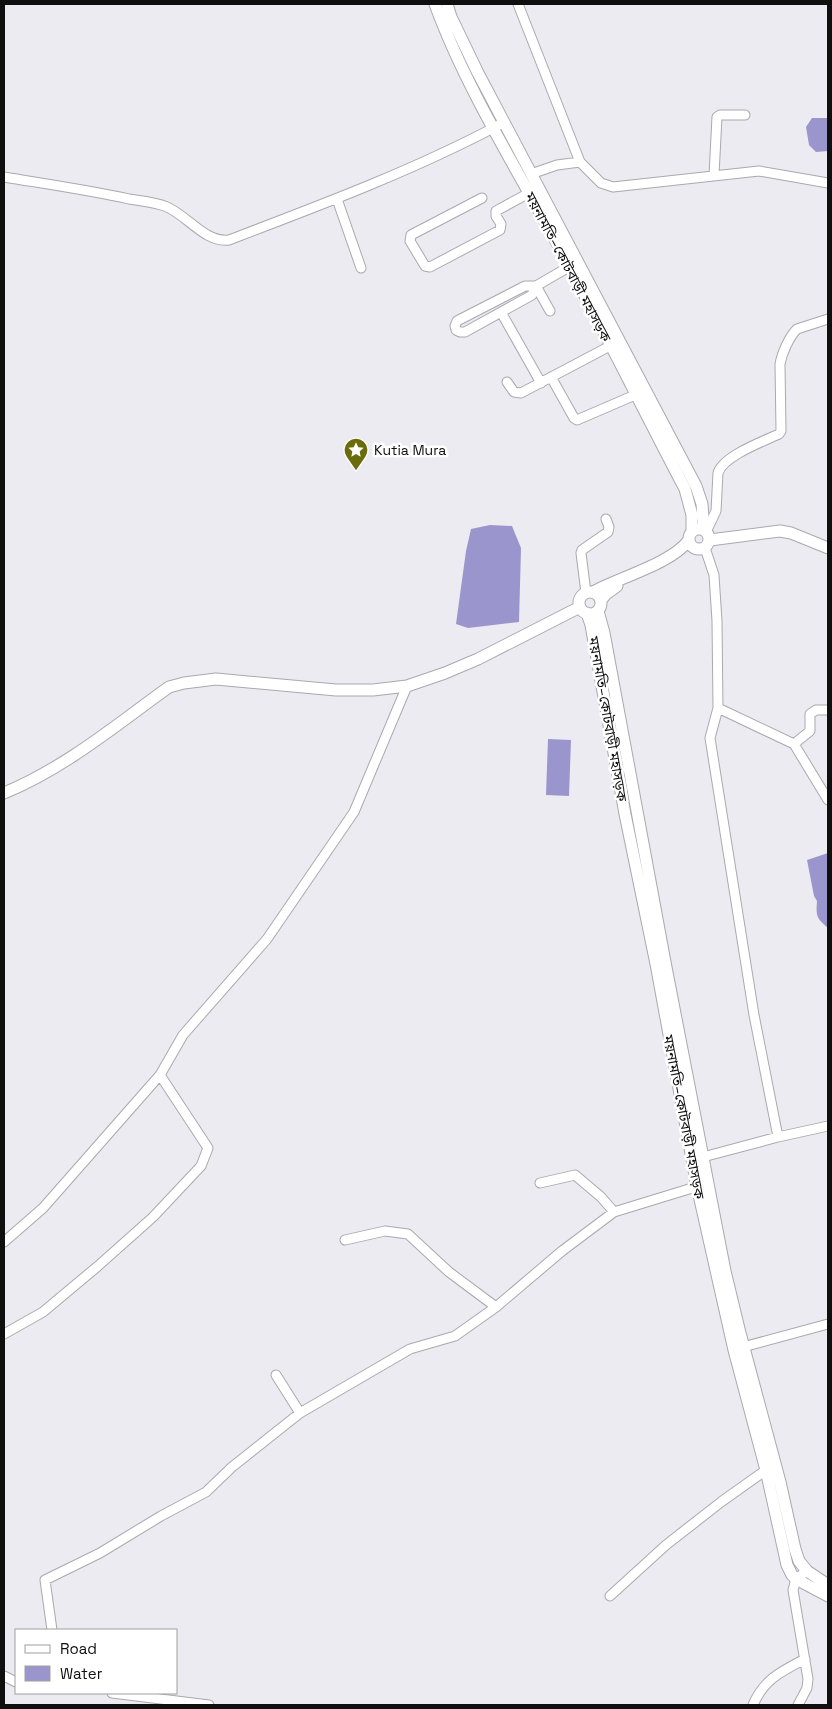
<svg xmlns="http://www.w3.org/2000/svg" width="832" height="1709" viewBox="0 0 832 1709" font-family="'Space Grotesk','Noto Sans Bengali',sans-serif">
  <rect width="100%" height="100%" fill="#ecebf1"/>
  <path fill="#9a96cd" d="M812 118H828V151L816 152 809 145 806 127Z
    M490 525 512 526 521 548 519 622 468 628 456 624 466 551 471 529Z
    M548 739 571 740 569 796 546 795Z
    M828 853V928C816 918 816 916 817 901L814 896 807 860Z"/>
  <g fill="none" stroke-linecap="round" stroke-linejoin="round">
    <defs>
      <path id="minor" d="M518 4 580 162 601 183 613 187 759 171 828 183
        M531 174 557 165 580 162
        M714 175 717 117 720 115H745
        M4 177C46 184 88 190 129 199 141 201 155 202 167 207 188 216 205 243 229 240 321 205 412 171 499 125
        M482 198 411 235 410 241 425 266 430 267 500 230 501 224 496 216V211L529 193
        M337 199 361 268
        M536 286 532 295 465 332H460L456 330 455 326 457 321 525 286H536L574 264
        M536 286 550 311
        M501 312 541 383
        M551 377 574 418 577 420 635 395
        M507 382 514 392 521 393 610 346
        M706 532 716 511 718 473C723 456 764 441 779 434L781 431 780 364C782 353 789 337 797 329L828 319
        M705 548 714 575 717 621 718 708 794 744 828 800
        M586 593 581 553 582 550 608 532 609 527 606 519
        M794 744 810 731V714L816 710H828
        M778 1137 828 1126
        M703 1157 778 1137 754 1015 710 738 718 708
        M540 1183 575 1175 601 1197 614 1212
        M345 1240 385 1231 408 1234 449 1272 496 1307
        M4 1242 43 1208 160 1075 183 1035 267 939 354 812 407 686
        M4 1334 43 1312 98 1266 153 1217 201 1166 208 1148 160 1075
        M743 1347 828 1324
        M276 1375 300 1413
        M610 1596 666 1545 721 1502 766 1470
        M52 1630 45 1580 100 1553 161 1516 206 1492 232 1467 300 1413 410 1349 455 1336 496 1307 562 1251 614 1212 702 1185
        M4 1676 16 1682
        M112 1693 209 1705
        M753 1705C764 1679 782 1671 805 1659
        M798 1705 807 1688 808 1679 793 1590 796 1579 807 1571"/>
      <path id="secondary" d="M435 4C465 86 515 166 557 243 601 324 642 407 685 489L692 515V532
        M447 4 451 17 478 73 696 486 702 504 704 530
        M689 539a10 10 0 1 1 20 0a10 10 0 1 1-20 0Z
        M710 540 780 531 791 533 828 548
        M593 592C620 577 671 564 689 540
        M579 603a11 11 0 1 1 22 0a11 11 0 1 1-22 0Z
        M601 600 606 594 617 586
        M598 611 604 633 665 962 725 1271 740 1333 780 1482 795 1549 799 1561 807 1571 828 1585
        M587 613 591 625 625 814 656 964 697 1186 734 1350 766 1470 787 1565 792 1575 796 1579 828 1596
        M4 793C65 768 116 725 169 687L184 683 216 679 336 690H373L407 686 445 673 478 659 580 607"/>
    </defs>
    <use href="#minor" stroke="#a9a9ae" stroke-width="11"/>
    <use href="#secondary" stroke="#a9a9ae" stroke-width="13"/>
    <use href="#minor" stroke="#fff" stroke-width="9"/>
    <use href="#secondary" stroke="#fff" stroke-width="11"/>
  </g>
  <defs>
    <symbol id="sight-pin" viewBox="-11 -11 22 30"><path d="M0 17L-7.5 6A9.5 9.5 0 1 1 7.5 6Z" fill="#6a6c0c" stroke="#fff"/><path d="M0-6L1.8-2.2L6-1.7L2.9 1.2L3.7 5.4L0 3.3L-3.7 5.4L-2.9 1.2L-6-1.7L-1.8-2.2Z" fill="#fff"/></symbol>
  </defs>
  <g fill-rule="evenodd">
    <use href="#sight-pin" x="342" y="436" width="28" height="38"/>
  </g>
  <g text-anchor="middle" stroke-width="5" stroke-linejoin="round" paint-order="stroke">
    <g font-size="14" fill="#0f0f10" stroke="#fff">
      <text transform="translate(568 267) rotate(62)" y="5">ময়নামতি–কোটবাড়ী মহাসড়ক</text>
      <text transform="translate(608 719) rotate(80)" y="5">ময়নামতি–কোটবাড়ী মহাসড়ক</text>
      <text transform="translate(684 1117) rotate(79)" y="5">ময়নামতি–কোটবাড়ী মহাসড়ক</text>
    </g>
    <g font-size="14" fill="#0f0f10" stroke="#fff" text-anchor="start">
      <text x="374" y="455">Kutia Mura</text>
    </g>
  </g>
  <rect width="832" height="1709" fill="none" stroke="#0f0f10" stroke-width="10"/>
  <rect x="15" y="1629" width="162" height="65" fill="#ffffff" stroke="#9f9f9f"/>
  <rect x="25" y="1645" width="25" height="8" fill="#ffffff" stroke="#9f9f9f"/>
  <text x="60" y="1654" font-size="15" fill="#0f0f10">Road</text>
  <rect x="25" y="1666" width="25" height="15" fill="#9a96cd" stroke="#9f9f9f"/>
  <text x="60" y="1679" font-size="15" fill="#0f0f10">Water</text>
</svg>
